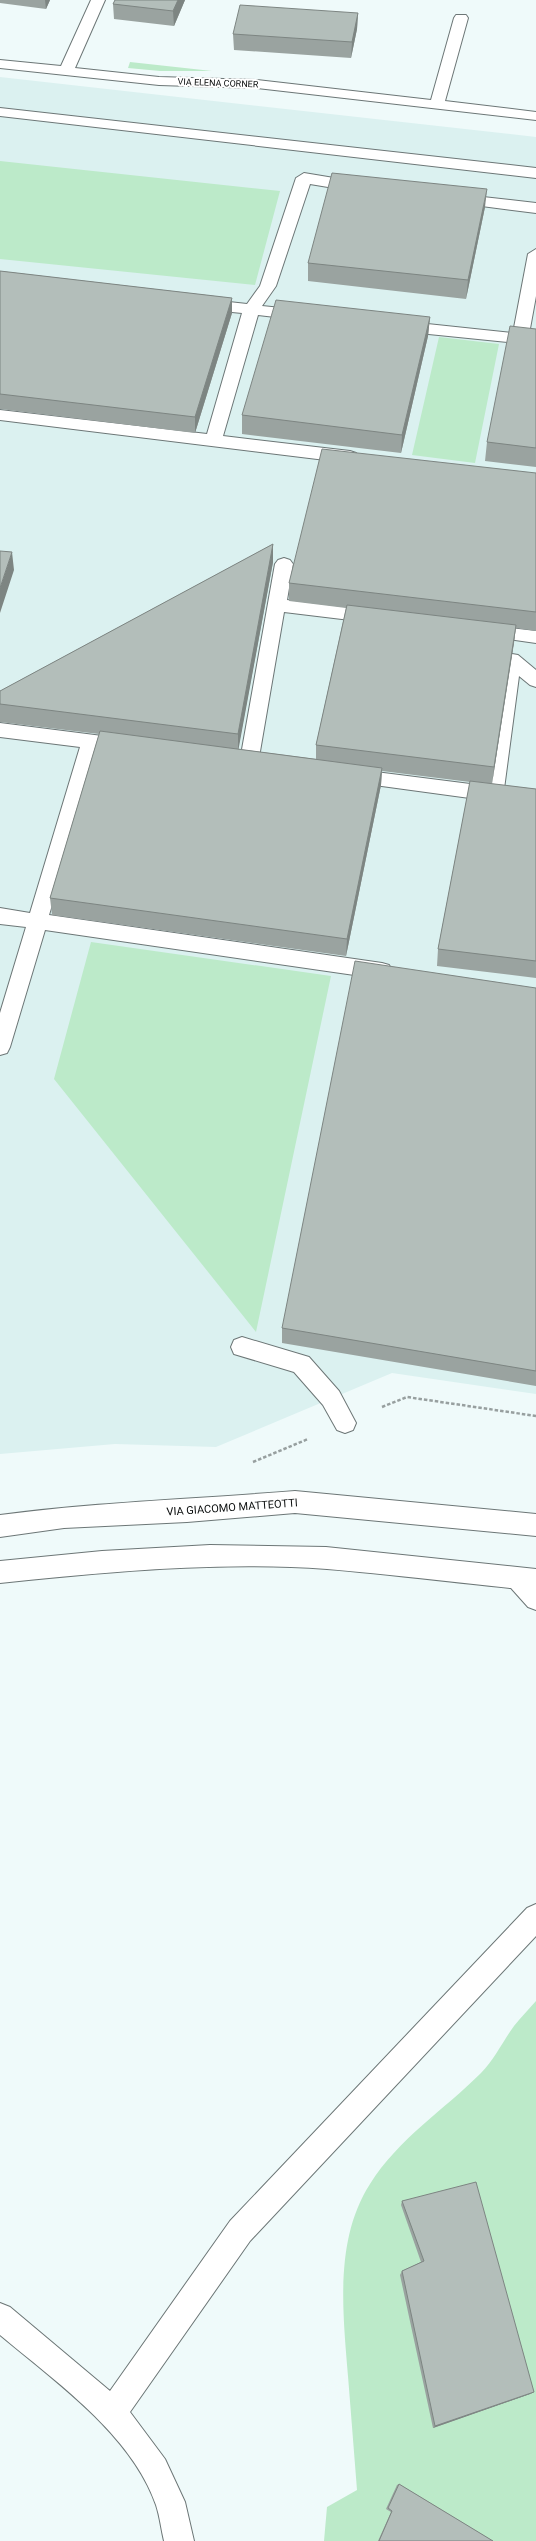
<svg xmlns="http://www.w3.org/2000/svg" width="536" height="2541" viewBox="0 0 536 2541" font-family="Roboto,sans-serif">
  <rect width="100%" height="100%" fill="#effafa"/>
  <path fill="#dbf1f0" d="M0 77 536 137V1394L392 1373 216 1447 115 1444 0 1454Z"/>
  <path fill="#bceac9" d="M130 62 212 71H160L128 68Z
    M0 161 280 191 255 285 0 259Z
    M439 337 499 344 475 463 412 455Z
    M91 942 331 976 256 1332 54 1079Z
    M536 2001V2541H324L327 2507 357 2490C354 2452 351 2414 348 2376 343 2313 334 2240 370 2184 398 2139 444 2110 481 2073 494 2060 503 2041 514 2026 521 2017 529 2009 536 2001Z"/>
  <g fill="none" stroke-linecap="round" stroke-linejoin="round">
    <defs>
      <path id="lane" d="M0 108 536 168V178L0 116Z"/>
      <path id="street" d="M91 0H105L75 68 159 77 257 80 431 100 454 18 456 15H466L468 18 445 101 536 112V120L257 88 159 85 0 68V60L61 66Z
        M304 173 358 182 366 187 358 192 310 184 276 286 262 306 301 310 309 315 301 320 258 315 223 436 350 451 356 453 358 457 356 461 350 463 0 420V410L207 434 242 313 202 309 194 304 202 299 247 304 260 286 296 178Z
        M456 194 536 203V213L451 202 448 199 451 196Z
        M536 249V296L529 334 536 335V345L399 331 391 326 399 321 513 333 528 254Z
        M284 558 290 560 293 564 287 600 375 611 381 613 384 617 381 621 375 623 284 612 258 763 256 768C246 771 234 769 224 766L222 761 224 756 241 755 275 564 278 560Z
        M486 625 536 631V643L480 635 477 631 480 627Z
        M512 654 518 655 536 670V687L530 685 519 676 504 789 536 793V807L345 781 343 776 345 771 352 769 486 786 503 660 506 655Z
        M0 723 126 739 133 741 135 746 133 751 126 753 98 750 49 915 382 963 389 965 392 971 389 977 382 979 45 930 10 1047 7 1053 0 1055V1013L26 927 0 924V908L30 913 80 747 0 737Z
        M242 1337 309 1357 339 1391 356 1423 353 1430 345 1433 337 1430 323 1405 294 1372 234 1354 231 1347 234 1340Z
        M295 1491 536 1514V1536L295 1513 187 1522 64 1528 0 1537V1515C98 1502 197 1499 295 1491Z
        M210 1545 326 1547 536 1569V1610L528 1607 511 1588C450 1582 388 1574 327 1569 218 1561 108 1572 0 1583V1561L102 1551Z
        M536 1904V1936L250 2241 130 2412 165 2459 185 2502 194 2541H164C161 2529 160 2517 156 2505 132 2435 55 2381 0 2335V2303L10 2307 110 2391 230 2221 527 1908Z"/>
    </defs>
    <use href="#lane" stroke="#6c7676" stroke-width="2"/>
    <use href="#street" stroke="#6c7676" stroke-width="2"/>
    <path stroke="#979f9f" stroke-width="2.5" stroke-dasharray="3.5 2" stroke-linecap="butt" d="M382 1407 407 1397 536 1416
      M253 1462 308 1439"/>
    <use href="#lane" fill="#fff" fill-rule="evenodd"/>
    <use href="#street" fill="#fff" fill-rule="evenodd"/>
  </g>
  <path fill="#9aa3a0" d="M0 0H50L46 9 0 3Z
    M115 0H185L174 26 114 19 113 4Z
    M358 13 357 29 351 58 234 50 233 34Z
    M485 207 466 299 308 281V263Z
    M0 271 232 298V313L195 433 0 409Z
    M430 317 428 336 401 453 242 434V415Z
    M536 329V467L485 461 487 442Z
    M536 473V631L516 628 492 784 536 789V978L437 966 438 949 470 782 382 771 381 785 346 956 52 915 50 898 99 734 0 722V691L273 544V562L238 749 316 759V745L346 608 289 601V583Z
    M536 988V1386L282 1343V1328Z
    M402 2201 534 2392 530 2394 433 2428 400 2275 402 2271 421 2262 401 2205Z
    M399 2484 493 2541H378L391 2512 386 2509 397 2485Z"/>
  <path fill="#7d8582" d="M45 0H50L46 9Z
    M178 0H185L174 26 173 11Z
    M358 13 357 29 351 58 352 42Z
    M487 189 485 207 466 299 468 280Z
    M232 298V313L195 433V417Z
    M430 317 428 336 401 453 402 435Z
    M273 544V562L238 752V734Z
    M12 552 14 570 0 613V588Z
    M516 625 514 643 492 784 494 767Z
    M382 768 381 785 346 956 347 939Z
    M534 2392 530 2394 433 2428 435 2426Z"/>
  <path fill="#b3beba" stroke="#7d8582" d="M115 0H178L173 11 113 4Z
    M240 5 358 13 352 42 233 34Z
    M332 173 487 189 468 280 308 263Z
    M0 271 232 298 195 417 0 394Z
    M276 300 430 317 402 435 242 415Z
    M510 326 536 329V448L487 442Z
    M322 449 536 473V612L289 583Z
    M273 544 238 734 0 704V691Z
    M0 551 12 552 0 588Z
    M347 605 516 625 494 767 316 745Z
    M100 731 382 768 347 939 50 898Z
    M470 781 536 789V961L438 949Z
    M355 961 536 988V1371L282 1328Z
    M476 2182 534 2392 435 2426 402 2271 424 2261 402 2201Z
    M399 2484 493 2541H379L392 2511 388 2508Z"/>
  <g text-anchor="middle" stroke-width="4" stroke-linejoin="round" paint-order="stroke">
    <g font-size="9" fill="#090c0c" stroke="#fff">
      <text transform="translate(218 83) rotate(2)" y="3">VIA ELENA CORNER</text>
    </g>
    <g font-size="11" fill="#090c0c" stroke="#fff">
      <text transform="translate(232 1507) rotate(-4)" y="4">VIA GIACOMO MATTEOTTI</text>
    </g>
  </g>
</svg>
